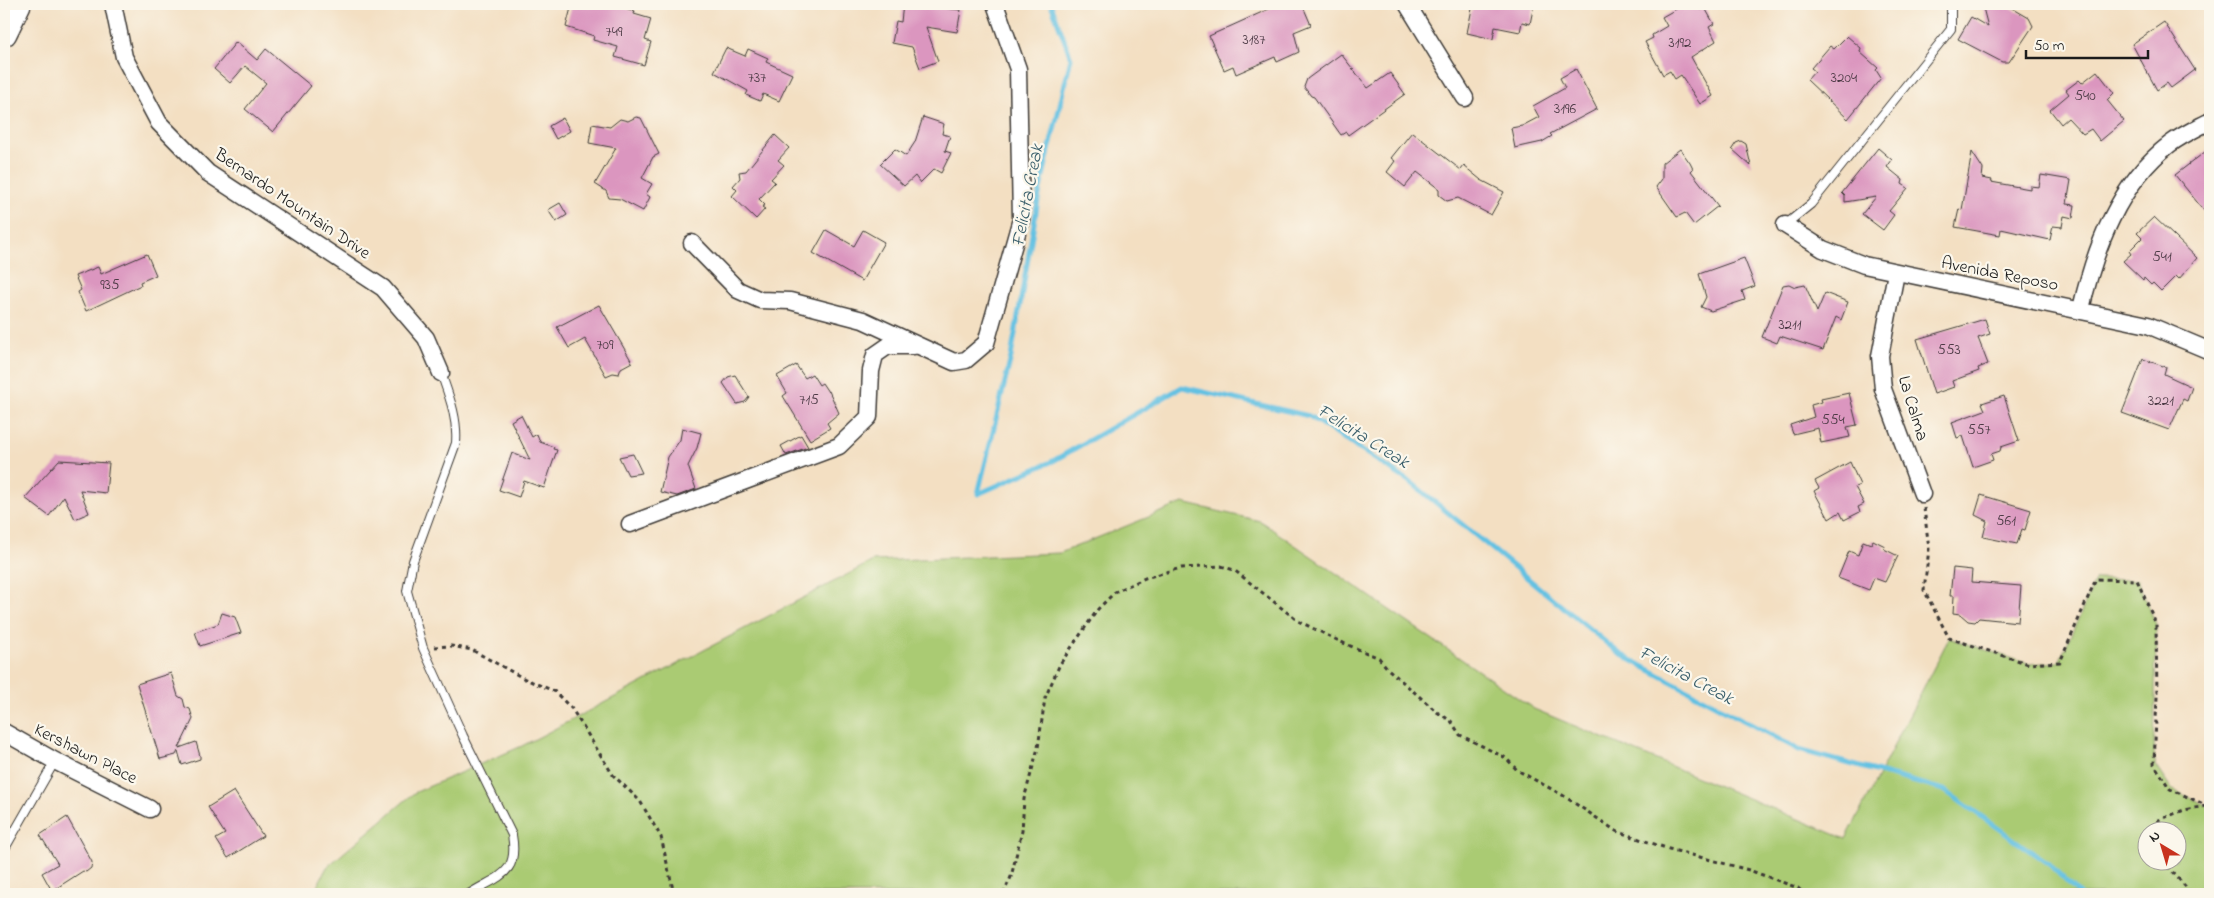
<svg xmlns="http://www.w3.org/2000/svg" width="2214" height="898" viewBox="0 0 2214 898" font-family="'Indie Flower',sans-serif">
  <rect width="100%" height="100%" fill="#fbf7ec"/>
  <filter id="ink" filterUnits="userSpaceOnUse"><feTurbulence type="fractalNoise" baseFrequency=".02" numOctaves="2"/><feDisplacementMap in="SourceGraphic" scale="10" xChannelSelector="R" yChannelSelector="G"/><feConvolveMatrix kernelMatrix="1 2 1 2 8 2 1 2 1" color-interpolation-filters="sRGB"/></filter>
  <filter id="wash" filterUnits="userSpaceOnUse"><feTurbulence type="fractalNoise" baseFrequency=".0096" numOctaves="4" result="noise"/><feDisplacementMap in="SourceGraphic" scale="20" xChannelSelector="R" yChannelSelector="G"/><feGaussianBlur stdDeviation="1.12" result="paint"/><feColorMatrix in="noise" values="0 0 0 0 0 0 0 0 0 0 0 0 0 0 0 0 0 1.4 0 .05"/><feComposite in="paint" operator="in"/></filter>
  <g filter="url(#wash)">
    <rect width="100%" height="100%" fill="#f3dfc2"/>
    <path fill="#aacb73" stroke="#637448" fill-rule="evenodd" d="M1183 503 1260 521 1534 709 1846 839 1949 638 2029 664 2059 662 2096 579 2137 580 2156 624 2154 764 2171 789 2210 807V894H313L327 867 414 793 522 746 873 561 1060 553ZM2146 830H2176V860H2146Z"/>
    <g fill="none" stroke-linecap="round" stroke-linejoin="round">
      <path stroke="#64c1e2" stroke-width="5" d="M1051 4 1071 58 1040 189 1011 357 978 494 1053 461 1182 387 1309 416 1413 484 1620 654 1799 750 1944 790 2050 865 2079 894"/>
    </g>
    <g id="blocks">
      <path fill="#db96bf" d="M572 4H611L635 11 634 14 651 19 645 40 651 42 644 65 615 57 618 47 593 40 594 36 566 27Z
        M903 4 961 10 957 32 926 27 938 61 920 68 912 47 892 43 896 21 901 22Z
        M1280 4H1302L1311 25 1294 32 1299 52 1277 62 1275 57 1236 74 1233 66 1224 70 1209 36Z
        M1473 4H1534L1530 24 1522 22 1520 32 1495 27 1493 39 1467 33Z
        M1685 4H1698L1701 10 1705 8 1714 24 1709 27 1716 41 1691 57 1713 96 1700 104 1681 75 1675 79 1670 71 1663 75 1645 42 1653 38 1652 35 1667 26 1662 17Z
        M1982 4H2005L2029 18 2033 26 2009 62H2002L1958 39 1971 17 1988 27Z
        M2164 22 2195 70 2171 88 2167 83 2157 90 2132 44Z
        M1847 36 1861 48 1860 52 1878 68 1876 70 1881 78 1848 119 1807 80 1815 71 1811 68 1830 46 1834 49Z
        M236 42 257 60 266 49 311 86 273 132 245 109 266 83 245 66 230 83 214 69Z
        M726 48 745 56 748 49 768 58 766 62 792 74 779 101 763 94 760 101 746 95 748 91 714 72Z
        M1341 54 1368 88 1390 73 1405 94 1348 135 1346 132 1341 135 1314 97 1311 96 1304 87 1307 79Z
        M1576 69 1597 109 1550 134 1552 136 1542 142 1515 148 1511 128 1522 126 1539 117 1533 106 1565 88 1560 78Z
        M2097 71 2114 93 2107 100 2124 121 2100 141 2091 129 2083 134 2068 118 2061 124 2050 110 2069 94 2066 90 2079 80 2082 83Z
        M636 117 641 118 659 154 653 157 642 178 652 184 646 194 650 197 643 211 620 199 609 198 606 191 595 184 616 148 589 143 592 124 610 127 620 119 628 121Z
        M923 117 944 124 942 134 950 136 945 151 951 153 941 173 934 169 920 183 915 176 904 186 880 164 895 149 906 156 915 142Z
        M563 118 570 131 556 139 549 126Z
        M1412 132 1461 170 1464 166 1481 180 1504 192 1491 215 1458 198 1447 201 1439 195V189L1417 172 1405 187 1387 172 1395 161 1391 158Z
        M775 135 789 148 778 160 784 165 771 179 775 182 759 199 765 205 762 207 765 209 756 219 732 196 737 190 733 186 740 178 739 172 746 171Z
        M1741 141 1746 144 1751 166 1732 149 1736 143Z
        M1878 148 1892 160 1887 167 1903 180 1902 184 1908 188 1889 211 1894 215 1883 230 1862 214 1876 197 1845 202V196L1842 193Z
        M2210 148V218L2175 175Z
        M1680 149 1690 163 1693 169 1691 171 1718 206 1694 225 1685 213 1677 217 1656 187 1662 179V163Z
        M1972 152 1983 169 1982 178 1992 180 1991 182 2030 189V186L2039 187 2041 175 2071 180 2067 204 2075 205 2073 218 2064 216 2062 227 2053 226 2050 240 2001 229 2000 235 1955 227 1959 209 1962 210Z
        M560 203 567 215 556 222 548 210Z
        M2154 217 2197 258 2179 279 2176 276 2161 291 2153 283 2151 285 2144 278 2143 280 2123 261 2131 254 2129 251 2142 238 2137 233Z
        M826 230 854 246 863 230 884 242 862 281 813 253Z
        M147 254 156 275 140 282 141 285 86 311 78 292 81 290 75 276 98 267 101 274Z
        M1744 258 1755 286 1742 291 1745 300 1711 311 1701 307 1706 297 1699 274Z
        M1789 284 1795 287 1805 285 1817 312 1825 293 1848 302 1841 320 1836 317 1823 350 1780 336 1777 343 1762 337 1783 285Z
        M599 305 632 362 621 368 619 374 613 373 606 376 585 339 569 348 557 327Z
        M1985 319 1990 334 1978 338 1988 364 1978 368 1979 371 1952 381 1954 387 1934 394 1917 339Z
        M2143 359 2166 367 2164 374 2192 387 2187 401 2183 399 2169 430 2122 413Z
        M796 365 805 378 812 374 819 385 822 383 828 392 829 391 839 413 827 423 830 428 810 440 783 396 787 393 777 376Z
        M735 375 749 397 745 402 737 404 723 383 728 377Z
        M1849 393 1857 425 1847 427 1850 437 1821 443 1818 428 1793 434 1790 425 1814 417 1811 405 1822 402 1821 399Z
        M2004 396 2019 441 2001 447 2000 451 1991 454 1993 460 1973 467 1963 436 1957 438 1952 422 1985 410 1982 403Z
        M521 415 532 437 537 434 540 442 554 447 553 449 557 450 544 488 524 481 519 497 499 490 512 453 530 460 511 421Z
        M682 428 701 433 697 448 688 466 696 489 677 496 660 492 668 457 680 440Z
        M801 435 808 447 786 455 781 446Z
        M633 454 642 473 628 475 619 457Z
        M59 460 109 463 106 493 80 490 89 513 75 519 64 496 49 516 25 498Z
        M1850 462 1860 485 1855 487 1864 504 1858 507 1860 512 1844 520 1840 512 1829 519 1814 491 1819 488 1815 481Z
        M1981 495 2031 510 2025 530 2022 529 2017 544 1983 537 1987 521 1975 515Z
        M1873 540 1885 546 1884 549 1898 556 1885 582 1874 578 1869 590 1838 578 1849 551 1858 555 1863 541 1871 544Z
        M1953 568 1972 570 1971 582 2021 586 2018 622 1979 618 1975 622 1968 621 1960 614 1953 613 1954 596H1950Z
        M222 613 235 617 241 633 200 646 195 632 218 624Z
        M171 673 178 696 183 699 185 707 190 709 193 719 179 748 196 742 200 756V759L182 765 178 751 176 755 160 759 137 684Z
        M234 791 263 836 228 858 216 839 225 834 208 807Z
        M67 817 92 862 91 868 86 872 83 871 52 891 42 873 58 864 40 835Z"/>
    </g>
  </g>
  <g filter="url(#ink)">
    <use href="#blocks" fill-opacity="0" stroke="#3c3935" stroke-width="1"/>
    <g fill="none" stroke-linecap="round" stroke-linejoin="round">
      <defs>
        <path id="lane" d="M1785 225 1811 204 1951 29V8
          M441 373C449 396 458 418 456 443L413 561 407 591 423 648 463 736 512 835C519 875 499 875 469 894
          M4 850 55 761"/>
        <path id="street" d="M113 4 124 57 159 123 208 173 383 288 426 338 441 373
          M1407 4 1465 98
          M1785 225 1823 249 1864 265 2148 325 2210 351
          M692 243 738 290 760 300 790 301 863 320 954 362 966 360 986 343 1021 219 1018 69 995 4
          M1896 273 1880 356 1883 389 1922 494
          M2081 309C2095 248 2119 183 2170 144 2182 135 2197 128 2210 121
          M630 524 839 446 869 417 871 371 875 355 888 346H914
          M4 732 55 761 150 809"/>
        <path id="primary" d="M4 33 18 4"/>
      </defs>
      <use href="#lane" stroke="#3c3935" stroke-width="10"/>
      <use href="#street" stroke="#3c3935" stroke-width="19"/>
      <use href="#primary" stroke="#3c3935" stroke-width="28"/>
      <path stroke="#3c3935" stroke-width="3" stroke-dasharray="4 4" stroke-linecap="butt" d="M1924 508 1929 549 1924 590 1949 638 2029 664 2060 662 2096 579 2137 580 2156 624 2157 697 2154 764 2170 789 2210 807
        M434 647 451 646 472 650 525 679 554 691 572 709 613 775 640 801 661 837 674 894
        M2156 830 2159 820 2184 810 2206 806
        M2162 860 2192 894
        M1003 894 1011 877 1022 831 1024 799 1038 748 1045 698 1060 664 1098 609 1115 592 1145 578 1181 568 1221 566 1234 570 1298 621 1341 642 1379 658 1388 669 1437 712 1451 721 1460 735 1506 758 1517 770 1564 796 1616 831 1669 849 1749 870 1798 888 1804 894"/>
      <use href="#lane" stroke="#fff" stroke-width="8"/>
      <use href="#street" stroke="#fff" stroke-width="16"/>
      <use href="#primary" stroke="#fff" stroke-width="25"/>
    </g>
  </g>
  <g text-anchor="middle" stroke-width="4.5" stroke-linejoin="round" paint-order="stroke">
    <g font-size="15" fill="#4c3a45">
      <text x="614" y="36">749</text>
      <text x="1254" y="44">3187</text>
      <text x="1680" y="47">3192</text>
      <text x="757" y="82">737</text>
      <text x="1844" y="82">3204</text>
      <text x="2085" y="100">540</text>
      <text x="1565" y="113">3196</text>
      <text x="2162" y="261">541</text>
      <text x="110" y="289">935</text>
      <text x="1790" y="329">3211</text>
      <text x="605" y="349">709</text>
      <text x="1949" y="354">553</text>
      <text x="809" y="404">715</text>
      <text x="2161" y="405">3221</text>
      <text x="1833" y="424">554</text>
      <text x="1979" y="434">557</text>
      <text x="2006" y="525">561</text>
    </g>
    <g font-size="18" fill="#1c1c1c" stroke="#fbf7ec">
      <text transform="translate(293 203) rotate(34)" y="6">Bernardo Mountain Drive</text>
      <text transform="translate(2000 273) rotate(11)" y="6">Avenida Reposo</text>
      <text transform="translate(1914 408) rotate(73)" y="6">La Calma</text>
      <text transform="translate(86 753) rotate(27)" y="6">Kershawn Place</text>
    </g>
    <g font-size="19" font-style="italic" fill="#395e6b" stroke="#fbf7ec">
      <text transform="translate(1026 195) rotate(-79)" y="7">Felicita Creak</text>
      <text transform="translate(1364 435) rotate(32)" y="7">Felicita Creak</text>
      <text transform="translate(1687 674) rotate(28)" y="7">Felicita Creak</text>
    </g>
  </g>
  <rect width="2214" height="898" fill="none" stroke="#fbf7ec" stroke-width="20"/>
  <g transform="translate(2162 846) rotate(322)"><circle r="24" fill="#fbf7ec" stroke="#a29f99"/>
  <path d="M0-4L9 19L0 12L-9 19Z" fill="#c8321e"/>
  <text y="-8" font-size="14" font-weight="bold" text-anchor="middle" fill="#1c1c1c">N</text>
  </g>
  <path d="M2026 50v8h122v-8" fill="none" stroke="#1c1c1c" stroke-width="2.5"/>
  <text x="2034" y="50" font-size="15" fill="#1c1c1c" stroke="#fbf7ec" stroke-width="4" paint-order="stroke">50 m</text>
</svg>
